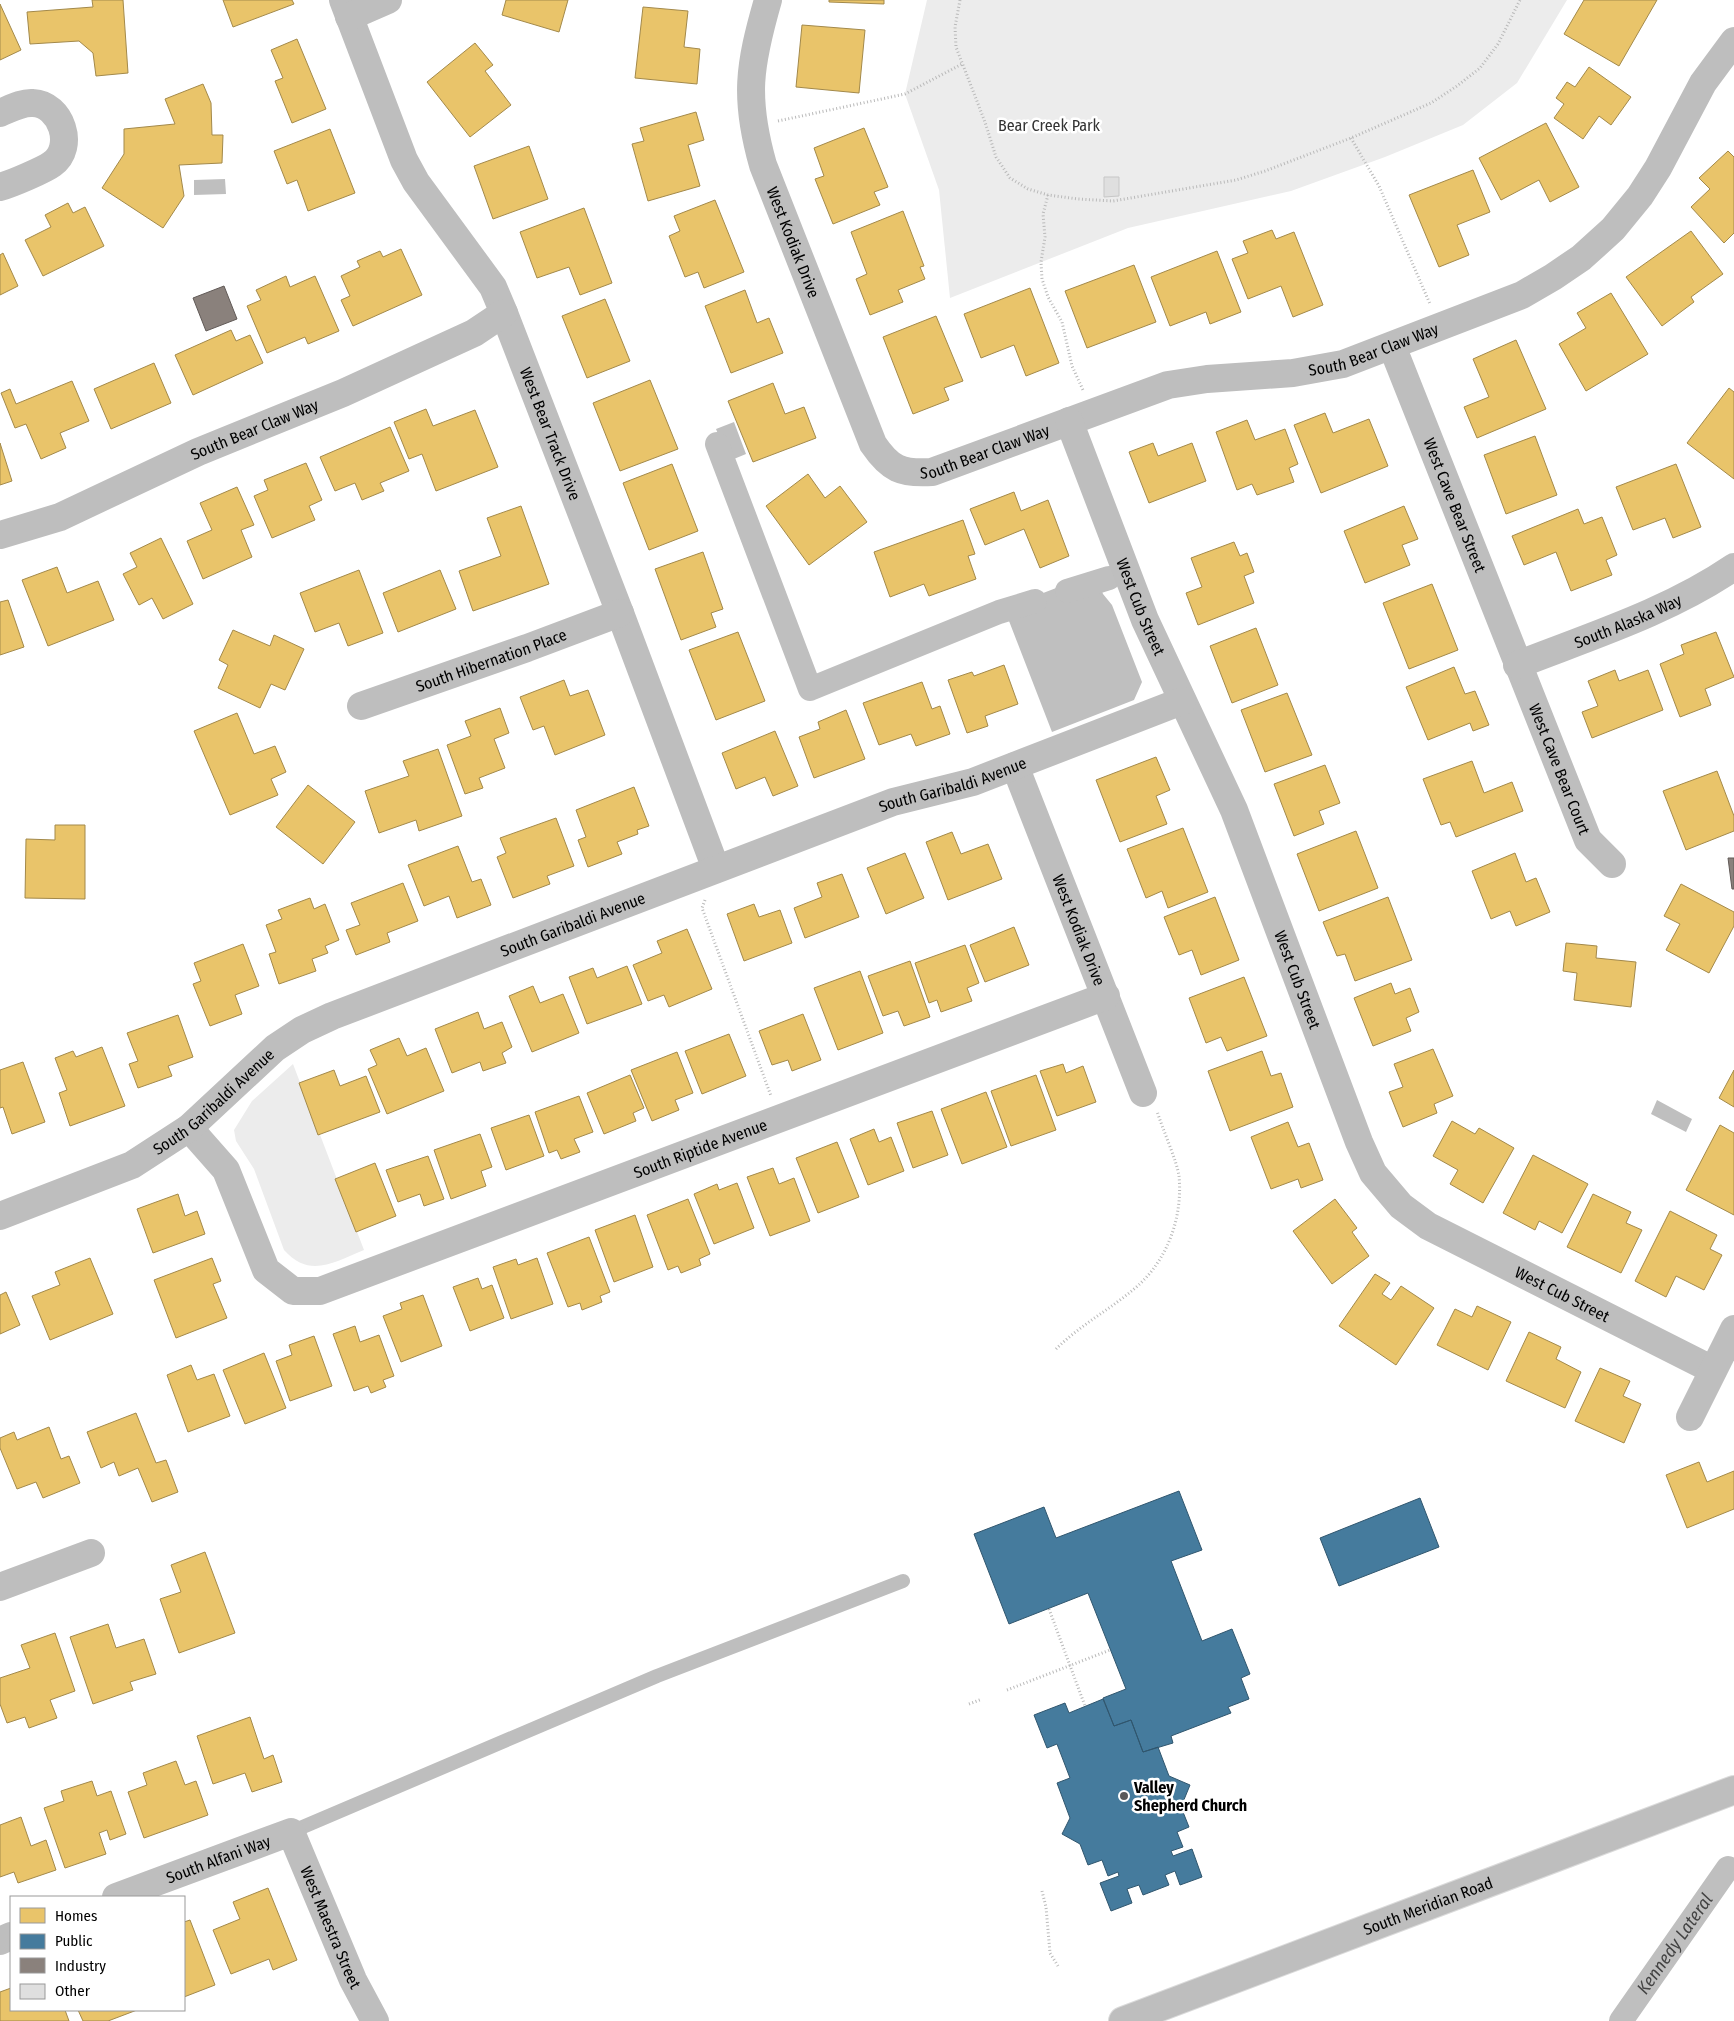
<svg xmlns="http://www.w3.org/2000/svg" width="1734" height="2021" viewBox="0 0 1734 2021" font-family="'Fira Sans Condensed',sans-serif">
  <rect width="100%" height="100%" fill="#fff"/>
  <path fill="#ececec" d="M927 0H1567L1517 83 1463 125 1385 157 1291 191 1128 228 950 298 939 190 905 94Z
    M293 1064 364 1250C334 1262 310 1279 284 1250L254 1169 236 1141 234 1130 252 1101Z"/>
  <path fill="#bfbfbf" d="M225 179 226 194 194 195V180Z
    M734 422 746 454 729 461 716 429Z
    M1095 573 1103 594 1112 605 1142 682 1134 700 1052 732 1004 608Z
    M1657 1100 1692 1119 1686 1132 1651 1114Z"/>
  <path fill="#e9c46a" stroke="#a3894a" d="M92 0H123L128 73 96 76 93 53 79 41 30 44 27 12 93 7Z
    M223 0H292L294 4 233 27Z
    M506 0H568L559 32 502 15Z
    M829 0H884V4L829 2Z
    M1584 0H1657L1619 66 1564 34Z
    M0 4 21 50 0 60Z
    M643 7 688 11 684 47 700 49 697 84 635 78Z
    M802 25 865 30 859 93 796 87Z
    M297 39 326 109 292 123 275 81 283 78 271 50Z
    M475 43 493 65 485 71 511 105 470 137 427 82Z
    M1589 67 1631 97 1611 125 1599 116 1583 139 1554 118 1564 104 1556 98 1567 82 1575 87Z
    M203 84 211 103 212 135H223L222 163 179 165 184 196 163 228 102 188 124 154V129L175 124 165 99Z
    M696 112 704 140 688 145 700 186 648 201 632 144 644 141 640 128Z
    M1546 123 1579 187 1550 202 1539 180 1501 200 1479 158Z
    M864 128 888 187 874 192 880 205 833 224 815 179 824 176 814 148Z
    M330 129 355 193 308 211 297 180 287 184 274 151Z
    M529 146 548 199 493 219 474 166Z
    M1728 151 1734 157V233L1724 243 1691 207 1710 189 1699 178Z
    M1473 170 1490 212 1457 225 1469 255 1439 267 1409 195Z
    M715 200 744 272 704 288 698 272 685 277 669 236 680 231 674 216Z
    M68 203 73 213 85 207 104 246 43 276 25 240 51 227 45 215Z
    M584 208 612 283 580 295 569 267 537 278 520 232Z
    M903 211 924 266 920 267 925 279 898 290 903 302 870 315 856 279 867 274 851 232Z
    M1272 230 1276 239 1294 232 1323 305 1293 317 1281 286 1248 299 1232 259 1248 253 1243 241Z
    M1691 231 1723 274 1691 297 1694 302 1662 326 1626 277Z
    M401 249 422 295 353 326 341 300 350 296 341 276 360 267 357 261 380 251 383 257Z
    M1217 251 1241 312 1210 324 1206 312 1170 326 1151 277Z
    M3 253 18 286 0 295V255Z
    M1134 265 1156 322 1087 348 1065 291Z
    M286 276 290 287 315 276 339 331 308 344 305 337 267 353 247 306 261 300 256 290Z
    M1030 288 1059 363 1026 376 1014 345 981 358 964 314Z
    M745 290 757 323 769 318 783 353 731 373 705 306Z
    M1611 293 1648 354 1586 391 1559 344 1586 328 1577 313Z
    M605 299 630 361 587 378 562 316Z
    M936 316 963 381 944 388 949 400 913 414 883 337Z
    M231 330 236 341 250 335 263 363 193 395 175 355Z
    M1516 340 1546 409 1477 438 1464 407 1489 397 1473 359Z
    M154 363 171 403 111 429 94 389Z
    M650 380 678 449 620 471 593 403Z
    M72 381 89 421 60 433 66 448 41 459 26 424 15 428 1 393 10 389 16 404Z
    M773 383 785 414 804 407 816 438 753 462 728 401Z
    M1729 388 1734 392V479L1687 443Z
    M426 409 433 426 475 410 498 467 436 491 422 454 409 459 394 422Z
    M1325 413 1333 433 1369 419 1388 466 1321 493 1294 425Z
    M1247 420 1255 440 1285 429 1298 464 1289 468 1294 482 1257 495 1252 484 1237 490 1216 432Z
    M390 427 409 471 380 483 384 491 362 500 355 483 335 491 320 457Z
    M1535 436 1557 495 1506 514 1484 455Z
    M0 443 12 481 0 485Z
    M1153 443 1158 456 1192 443 1206 481 1149 503 1129 452Z
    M306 463 322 500 309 506 315 520 272 538 254 496 268 490 264 480Z
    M672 464 698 531 649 550 623 483Z
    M1676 464 1701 527 1673 538 1665 518 1633 530 1616 487Z
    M808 474 825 498 840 486 867 522 809 565 766 506Z
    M237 487 254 525 241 530 252 557 203 579 187 541 212 530 200 503Z
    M1014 492 1021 511 1048 500 1069 556 1040 568 1024 529 985 545 970 509Z
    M521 506 549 584 473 611 459 571 501 556 487 518Z
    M1404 506 1418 539 1402 545 1410 565 1365 583 1344 531Z
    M1578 509 1584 524 1602 517 1617 555 1606 560 1612 575 1571 591 1556 552 1524 565 1512 536Z
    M963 520 975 554 968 556 976 579 929 596 924 584 890 597 874 552Z
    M161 538 193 604 163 619 152 598 139 605 123 574 137 567 130 553Z
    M1234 542 1240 556 1247 553 1254 572 1244 576 1254 603 1198 625 1186 593 1202 587 1191 558Z
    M703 552 723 609 711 613 716 627 681 640 655 569Z
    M57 567 67 593 98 581 114 620 48 646 22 580Z
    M359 570 383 633 348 646 339 623 315 632 300 593Z
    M440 570 456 609 398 632 383 593Z
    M1432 584 1458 650 1409 669 1383 603Z
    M8 600 24 647 0 655V602Z
    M1256 628 1278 685 1232 703 1210 646Z
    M233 630 270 646 274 635 304 649 285 690 271 684 260 708 218 688 228 665 219 660Z
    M738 632 765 701 716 720 689 650Z
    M1716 632 1734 677 1705 689 1711 705 1680 717 1660 664 1684 654 1681 645Z
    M1004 665 1018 704 985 716 988 726 967 733 948 680 972 672 974 676Z
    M1454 667 1465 694 1475 691 1489 725 1473 731 1470 723 1428 740 1406 687Z
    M1615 670 1619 681 1648 670 1663 710 1592 738 1582 712 1598 706 1588 681Z
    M564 680 570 696 588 690 605 735 555 755 544 726 533 730 520 697Z
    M922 682 932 709 940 706 950 734 916 746 911 734 879 745 863 703Z
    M1287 693 1312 755 1265 772 1241 710Z
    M500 708 509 733 494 739 505 768 479 778 483 788 465 794 447 745 471 736 465 721Z
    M846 710 865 759 814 778 799 737 820 729 818 722Z
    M237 713 254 754 275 746 286 772 271 779 278 795 230 815 194 731Z
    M775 731 798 786 773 796 765 777 736 789 722 753Z
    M438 749 462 816 419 831 416 820 379 833 365 791 409 776 403 761Z
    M1156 757 1170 790 1156 796 1167 824 1120 842 1096 780Z
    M1472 761 1484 793 1512 782 1523 811 1456 837 1450 822 1441 825 1423 779Z
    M1325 765 1340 803 1319 811 1324 824 1294 836 1274 784Z
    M1717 771 1734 816V831L1686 850 1663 791Z
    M308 785 355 822 323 864 276 827Z
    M634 787 649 826 637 830 638 834 617 842 622 854 588 867 578 840 586 837 576 810Z
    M556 818 574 866 547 876 550 884 513 898 497 857 506 853 500 838Z
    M55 825H85V899L25 898 26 839 55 840Z
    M1183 828 1208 892 1168 908 1162 891 1146 898 1127 849Z
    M1356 831 1378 888 1319 911 1297 854Z
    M952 832 961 854 988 844 1002 879 948 900 926 842Z
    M458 846 472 882 481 879 491 905 457 918 449 896 424 906 408 865Z
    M905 853 924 898 886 914 867 868Z
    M1515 853 1526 882 1536 878 1550 912 1516 926 1510 911 1491 919 1472 871Z
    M842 874 859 917 805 938 794 908 822 897 817 883Z
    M403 883 418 921 387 933 390 942 356 955 346 930 360 925 351 903Z
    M1681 884 1734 912V926L1709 973 1666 950 1680 924 1664 916Z
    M1215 897 1239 960 1201 975 1192 950 1179 955 1164 917Z
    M1388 897 1412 960 1355 981 1345 954 1337 956 1323 922Z
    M310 898 314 909 325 904 339 940 325 946 328 953 312 959 316 971 279 984 269 954 276 952 266 925 282 919 278 910Z
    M754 904 759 917 780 910 792 943 744 961 727 914Z
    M1014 927 1029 965 985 982 970 945Z
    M687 929 712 989 669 1007 664 995 648 1001 633 965 662 953 657 941Z
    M1566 943 1597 946 1596 958 1636 962 1631 1007 1574 1000 1577 973 1563 971Z
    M243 944 259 986 235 995 242 1014 210 1026 193 984 201 981 194 963Z
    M965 945 979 983 967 988 972 1001 941 1012 937 1000 929 1003 915 963Z
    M910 961 930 1017 904 1026 898 1011 883 1016 868 976Z
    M627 966 642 1004 587 1024 569 977 593 968 597 978Z
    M860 971 883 1033 838 1050 814 988Z
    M1244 977 1267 1036 1227 1051 1221 1037 1206 1043 1189 998Z
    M1391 983 1395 994 1410 988 1419 1012 1406 1018 1411 1031 1373 1046 1354 998Z
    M533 986 540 1003 563 994 579 1033 532 1052 509 996Z
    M478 1012 484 1029 502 1022 512 1047 502 1053 506 1063 483 1071 480 1062 452 1073 435 1029Z
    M803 1014 821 1060 792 1071 788 1060 772 1065 759 1031Z
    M178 1015 193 1057 168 1066 172 1076 138 1088 129 1064 138 1061 127 1033Z
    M729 1034 746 1076 702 1094 685 1051Z
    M399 1038 407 1056 426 1048 444 1091 387 1114 368 1069 377 1065 370 1050Z
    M102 1047 125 1106 70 1126 59 1093 67 1090 55 1058 73 1051 76 1057Z
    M1433 1049 1453 1096 1434 1104 1437 1113 1403 1127 1389 1092 1403 1087 1394 1064Z
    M1262 1051 1271 1076 1281 1073 1293 1107 1230 1131 1208 1071Z
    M677 1052 693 1093 675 1100 679 1110 652 1121 631 1070Z
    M23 1062 45 1122 12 1134 3 1107 0 1108V1070Z
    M1063 1064 1066 1073 1083 1066 1096 1102 1057 1116 1040 1071Z
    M334 1070 340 1086 366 1076 380 1112 318 1135 299 1083Z
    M1734 1070V1107L1719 1098Z
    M630 1075 644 1108 633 1113 636 1121 604 1134 587 1093Z
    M1036 1075 1056 1130 1011 1146 991 1091Z
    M986 1092 1007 1147 962 1164 941 1109Z
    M579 1096 593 1132 574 1139 580 1152 561 1159 557 1150 549 1153 535 1112Z
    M932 1111 948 1155 913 1168 897 1123Z
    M529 1115 544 1156 506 1170 491 1128Z
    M1452 1121 1475 1134 1479 1128 1514 1148 1483 1203 1450 1184 1458 1170 1433 1156Z
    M1288 1122 1298 1147 1309 1143 1323 1180 1301 1188 1298 1179 1271 1189 1251 1137Z
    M1720 1125 1734 1133V1215L1686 1190Z
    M874 1129 879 1142 891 1137 904 1171 868 1185 850 1139Z
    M480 1134 492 1167 481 1171 486 1186 451 1199 434 1150Z
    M837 1142 859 1197 818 1213 796 1158Z
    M1533 1155 1588 1184 1562 1233 1539 1221 1535 1230 1503 1213Z
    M428 1156 444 1199 424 1206 420 1194 398 1202 386 1170Z
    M375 1163 396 1216 356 1232 335 1179Z
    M773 1168 779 1184 794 1178 810 1221 770 1236 747 1177Z
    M737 1183 754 1228 714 1244 694 1194 717 1184 719 1190Z
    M178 1194 185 1216 197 1211 205 1234 153 1253 137 1209Z
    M1593 1194 1631 1212 1626 1223 1642 1230 1621 1273 1567 1247Z
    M688 1199 710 1254 699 1259 701 1265 681 1273 678 1266 668 1270 647 1215Z
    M1335 1199 1357 1228 1352 1232 1369 1256 1332 1284 1293 1231Z
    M1670 1211 1717 1235 1710 1249 1722 1255 1704 1290 1676 1276 1666 1297 1635 1281Z
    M635 1215 653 1267 614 1282 595 1230Z
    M589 1237 610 1292 600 1296 602 1302 582 1310 580 1303 568 1307 547 1253Z
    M90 1258 113 1314 50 1340 32 1296 60 1285 55 1272Z
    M212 1258 221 1281 213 1284 227 1318 176 1338 154 1280Z
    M537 1258 553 1304 511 1319 493 1267 516 1259 518 1265Z
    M1375 1274 1390 1283 1382 1294 1391 1300 1401 1286 1434 1308 1396 1365 1339 1326Z
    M478 1278 482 1289 492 1285 504 1318 470 1331 453 1287Z
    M6 1292 20 1325 0 1334V1295Z
    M423 1295 442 1346 401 1362 383 1316 402 1309 400 1303Z
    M1477 1306 1511 1322 1488 1370 1437 1345 1455 1309 1472 1317Z
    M355 1326 360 1342 379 1335 394 1376 383 1380 386 1387 371 1393 368 1386 354 1391 333 1334Z
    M1529 1332 1561 1347 1556 1359 1581 1372 1565 1408 1506 1381Z
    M314 1336 332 1386 290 1401 276 1361 292 1355 289 1345Z
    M264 1353 286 1408 245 1424 223 1370Z
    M191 1365 197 1380 214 1374 230 1416 188 1432 167 1375Z
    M1600 1368 1630 1381 1623 1396 1641 1404 1624 1443 1575 1421Z
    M136 1413 156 1463 166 1460 178 1492 152 1502 138 1468 119 1476 114 1462 101 1468 87 1432Z
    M49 1427 61 1459 69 1456 80 1483 43 1498 36 1482 17 1489 0 1448V1438L14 1432 17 1440Z
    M1699 1462 1707 1482 1734 1471V1509L1687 1528 1666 1475Z
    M205 1552 235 1633 179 1653 160 1599 181 1592 171 1565Z
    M108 1624 116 1648 144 1639 156 1674 130 1682 133 1690 93 1704 70 1637Z
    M55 1633 75 1691 50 1700 57 1718 29 1728 25 1717 7 1723 0 1704V1678L30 1668 21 1645Z
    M250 1717 264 1759 273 1755 282 1782 252 1792 245 1773 213 1784 197 1736Z
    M176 1761 185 1785 196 1781 208 1815 144 1838 128 1792 147 1785 143 1773Z
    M92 1781 97 1796 111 1791 126 1834 110 1840 107 1830 99 1833 106 1854 65 1868 44 1808 64 1801 61 1791Z
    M21 1817 31 1846 46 1840 56 1870 18 1883 14 1872 0 1877V1825Z
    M268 1888 297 1960 273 1970 269 1959 231 1974 213 1930 240 1919 233 1902Z
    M190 1920 215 1985 184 1997V1922Z
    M11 1988V2010H65L69 2021H0V1992Z
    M78 2010H137L108 2021H83Z"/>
  <path fill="#457b9d" stroke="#30566e" d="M1179 1491 1202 1550 1171 1561 1202 1641 1232 1629 1250 1674 1241 1678 1249 1699 1228 1707 1231 1713 1171 1736 1173 1743 1143 1752 1131 1720 1114 1726 1103 1698 1126 1689 1088 1593 1009 1624 974 1534 1044 1507 1056 1538Z
    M1420 1498 1439 1547 1339 1586 1320 1538Z
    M1103 1699 1114 1726 1131 1720 1143 1752 1158 1747 1169 1776 1190 1785 1181 1807 1189 1827 1177 1832 1183 1847 1171 1851 1173 1856 1192 1849 1202 1877 1180 1885 1175 1871 1165 1875 1169 1885 1143 1895 1139 1885 1127 1889 1132 1903 1111 1911 1100 1883 1119 1876 1118 1872 1108 1876 1102 1860 1088 1865 1080 1844 1062 1834 1070 1818 1057 1783 1070 1778 1057 1744 1047 1748 1034 1715 1065 1703 1069 1713Z"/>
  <path fill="#8a817c" stroke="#615a57" d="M224 286 237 319 206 331 193 298Z
    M1728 858H1734V889H1732Z"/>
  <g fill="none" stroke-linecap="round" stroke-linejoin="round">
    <g stroke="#bfbfbf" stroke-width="24">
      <path d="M717 444 810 689 999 612 1035 601"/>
      <path d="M1067 591 1109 578"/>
      <path id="s1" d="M1621 2021 1728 1868"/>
    </g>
  </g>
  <path fill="#dfdfdf" stroke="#c7c7c7" d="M1104 177H1119V196L1104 197Z"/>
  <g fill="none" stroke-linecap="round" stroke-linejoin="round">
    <defs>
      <g id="primary">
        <path id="s13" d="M1123 2021 1734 1790"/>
      </g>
    </defs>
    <use href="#primary" stroke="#dbdbdb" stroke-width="30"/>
    <path stroke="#b9b9b9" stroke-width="3" stroke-dasharray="1 2.5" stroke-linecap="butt" d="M960 0 955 27 956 47 985 122 996 157 1010 178 1028 189 1048 195 1078 199 1113 201 1236 180 1265 171 1351 138 1431 103 1457 86 1480 68 1498 44 1520 0
      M778 121 905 94 962 64
      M1351 138 1379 186 1430 304
      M1048 195 1043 214 1045 237 1041 262 1042 279 1048 297 1062 322 1072 366 1083 390
      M705 900 702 908 771 1096
      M1056 1349C1079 1326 1109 1310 1134 1289 1167 1262 1183 1218 1179 1176 1177 1161 1162 1128 1157 1111
      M1049 1609 1085 1706
      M1007 1690 1110 1650
      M969 1704 982 1699
      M1042 1891 1046 1907 1050 1953 1058 1966"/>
    <path stroke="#bebebe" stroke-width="14" d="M291 1832 657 1676 903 1581"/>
    <g stroke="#bebebe" stroke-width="28">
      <path id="s2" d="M343 0 404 160 416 182 493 287 504 313 620 613 716 869"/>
      <path id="s3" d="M768 0C749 66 744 98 763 165L873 444C890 469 901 474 932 472L1168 385 1207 379 1293 373 1343 364 1522 295 1553 277 1581 258 1613 229 1640 196 1658 168 1703 83 1734 41"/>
      <path d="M349 17 388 0"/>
      <path d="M0 113C10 109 22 102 33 103 61 104 76 147 52 164 44 170 11 184 0 187"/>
      <path id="s4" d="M1392 346 1588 840 1612 864"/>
      <path id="s5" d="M1069 421 1145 620 1234 810 1359 1142 1373 1173 1401 1206 1428 1226 1713 1370"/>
      <path id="s6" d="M0 535 60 517 198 452 343 393 474 333 504 313"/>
      <path id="s7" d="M1517 665C1591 636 1668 612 1734 567"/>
      <path id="s8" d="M361 706 527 648 620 613"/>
      <path id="s9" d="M1015 766 1143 1093"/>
      <path id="s10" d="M189 1128 226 1170 266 1270 293 1291H320L1106 996"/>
      <path id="s11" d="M0 1216 132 1165 189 1128 275 1048 302 1030 332 1016 893 802 973 782 1182 701"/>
      <path d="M1690 1417 1734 1329"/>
      <path d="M0 1587 91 1553"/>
      <path id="s12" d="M116 1897 291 1832 353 1980 375 2021"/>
      <path d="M0 1941 11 1936"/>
    </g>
    <use href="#primary" stroke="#bebebe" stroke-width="28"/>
  </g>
  <circle fill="#595959" stroke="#fff" stroke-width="2" cx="1124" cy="1796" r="5"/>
  <g text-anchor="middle" stroke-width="5" stroke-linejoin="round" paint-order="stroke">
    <g font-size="16" fill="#333" stroke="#fff">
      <text x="1049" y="131">Bear Creek Park</text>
    </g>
    <g font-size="16" fill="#000" stroke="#fff">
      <text dy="6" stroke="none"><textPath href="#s3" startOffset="251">West Kodiak Drive</textPath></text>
      <text dy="6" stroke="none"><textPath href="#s3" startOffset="999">South Bear Claw Way</textPath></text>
      <text dy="6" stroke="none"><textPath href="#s6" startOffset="276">South Bear Claw Way</textPath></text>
      <text dy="6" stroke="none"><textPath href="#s2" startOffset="484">West Bear Track Drive</textPath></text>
      <text dy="6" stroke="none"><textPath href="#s3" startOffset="594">South Bear Claw Way</textPath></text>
      <text dy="6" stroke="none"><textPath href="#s4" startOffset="171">West Cave Bear Street</textPath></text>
      <text dy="6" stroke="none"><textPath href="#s5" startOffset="199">West Cub Street</textPath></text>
      <text dy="6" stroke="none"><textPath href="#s7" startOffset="119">South Alaska Way</textPath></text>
      <text dy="6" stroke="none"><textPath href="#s8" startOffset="138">South Hibernation Place</textPath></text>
      <text dy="6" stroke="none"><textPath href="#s4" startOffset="455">West Cave Bear Court</textPath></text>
      <text dy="6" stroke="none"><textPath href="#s11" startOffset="1055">South Garibaldi Avenue</textPath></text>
      <text dy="6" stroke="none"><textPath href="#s11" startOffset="650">South Garibaldi Avenue</textPath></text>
      <text dy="6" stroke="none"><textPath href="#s9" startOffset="176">West Kodiak Drive</textPath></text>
      <text dy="6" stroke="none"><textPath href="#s5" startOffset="604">West Cub Street</textPath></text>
      <text dy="6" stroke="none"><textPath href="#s11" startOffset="245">South Garibaldi Avenue</textPath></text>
      <text dy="6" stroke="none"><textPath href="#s10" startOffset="631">South Riptide Avenue</textPath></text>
      <text dy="6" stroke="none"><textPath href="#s5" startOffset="1039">West Cub Street</textPath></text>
      <text dy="6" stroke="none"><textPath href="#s12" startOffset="109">South Alfani Way</textPath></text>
      <text dy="6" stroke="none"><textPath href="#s13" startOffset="326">South Meridian Road</textPath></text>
      <text dy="6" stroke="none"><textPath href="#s12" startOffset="290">West Maestra Street</textPath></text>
    </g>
    <g font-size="16" font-weight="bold" fill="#000" stroke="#fff" text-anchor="start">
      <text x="1134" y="1793">Valley<tspan x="1134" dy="18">Shepherd Church</tspan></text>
    </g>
    <g font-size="18" font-style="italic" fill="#444" stroke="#fff">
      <text dy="6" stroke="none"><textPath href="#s1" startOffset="94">Kennedy Lateral</textPath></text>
    </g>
  </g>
  <rect x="10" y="1896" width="175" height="115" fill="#ffffff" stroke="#999999"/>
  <rect x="20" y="1908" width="25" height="15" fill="#e9c46a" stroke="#999999"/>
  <text x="55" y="1921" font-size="15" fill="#000000">Homes</text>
  <rect x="20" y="1934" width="25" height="15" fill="#457b9d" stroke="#999999"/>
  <text x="55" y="1946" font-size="15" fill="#000000">Public</text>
  <rect x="20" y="1958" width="25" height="15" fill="#8a817c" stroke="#999999"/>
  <text x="55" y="1971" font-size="15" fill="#000000">Industry</text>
  <rect x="20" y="1984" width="25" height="15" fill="#dfdfdf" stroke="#999999"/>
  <text x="55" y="1996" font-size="15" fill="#000000">Other</text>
</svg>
